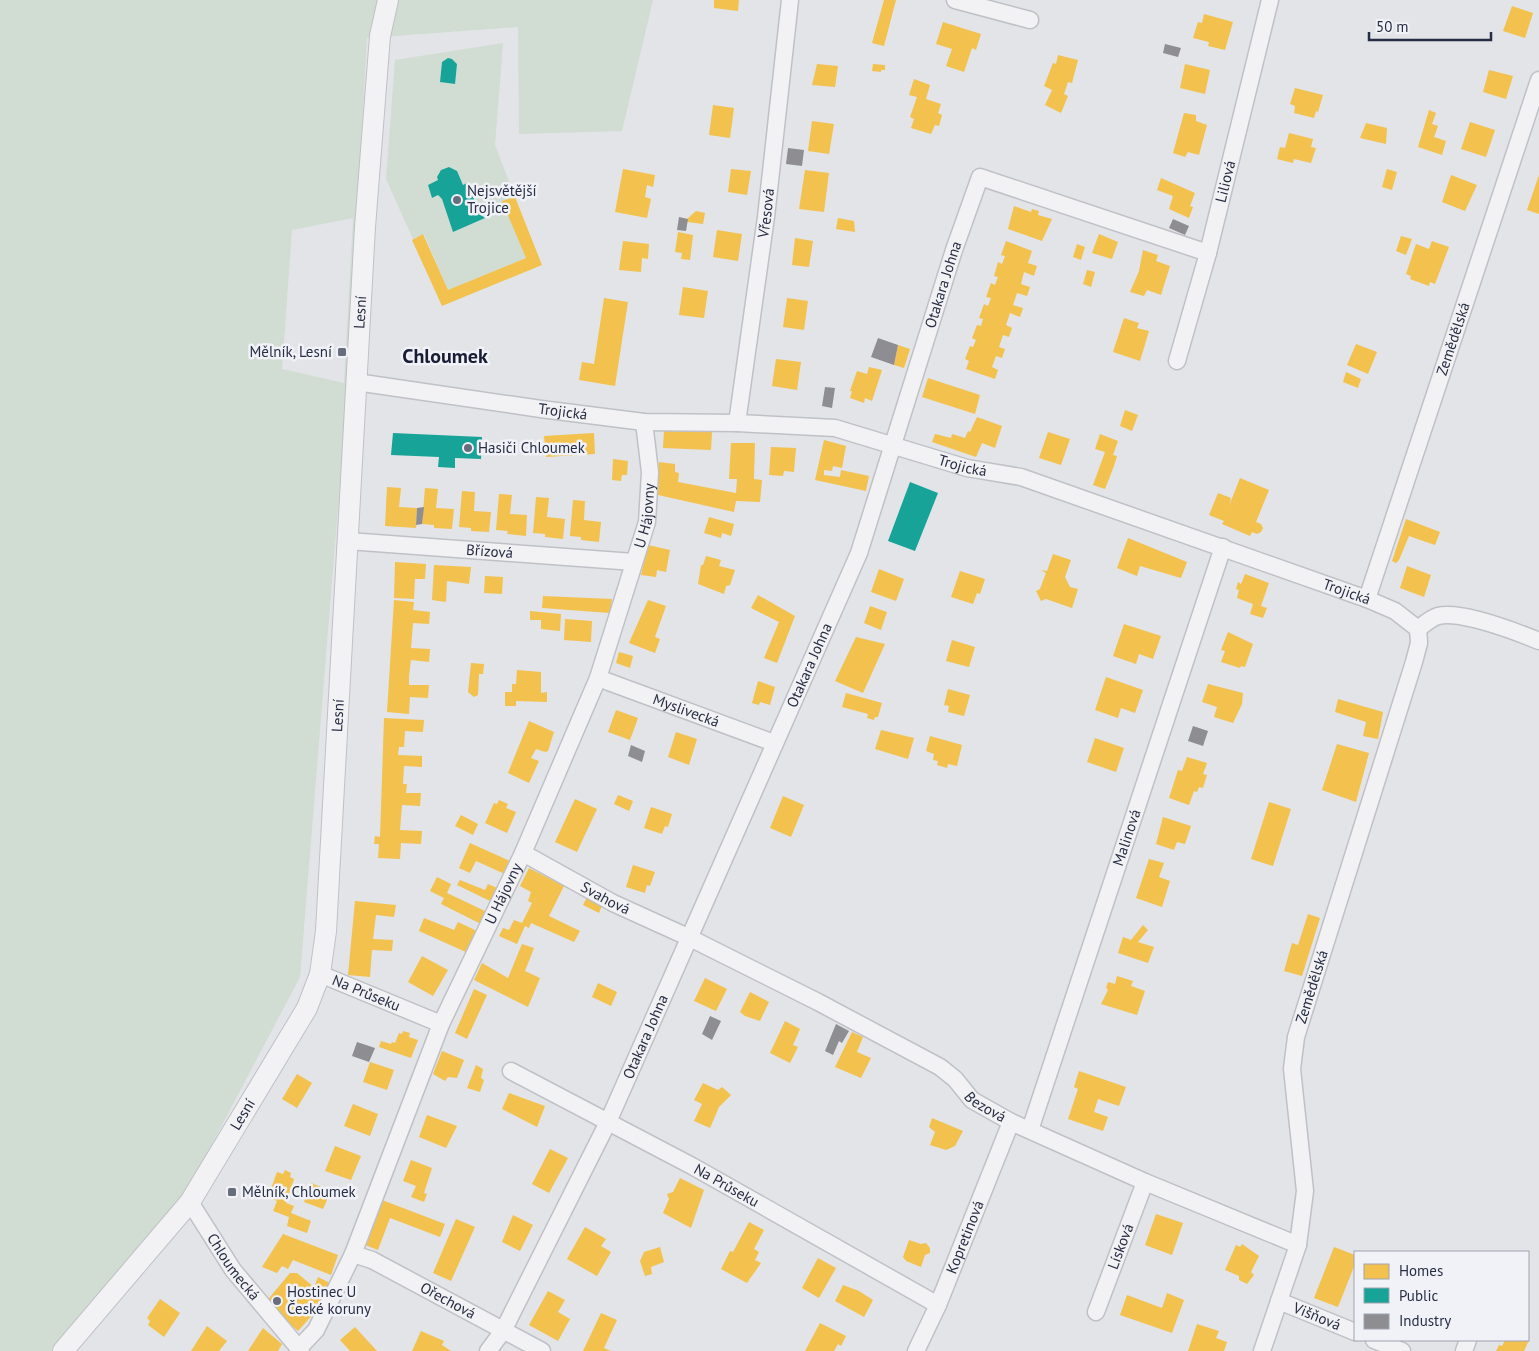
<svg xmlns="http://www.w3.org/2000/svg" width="1539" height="1351" viewBox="0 0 1539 1351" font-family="'PT Sans',sans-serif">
  <rect width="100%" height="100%" fill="#e2e4e8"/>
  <path fill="#d1dcd2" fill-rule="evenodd" d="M0 0H653L622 131 519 134 518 27 367 38 347 396 300 977 174 1216 59 1351H0ZM353 218 344 383 282 369 292 230Z
    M503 43 495 145 515 197 503 201 526 258 448 290 424 234 413 239 386 179 395 60ZM448 58 452 59 457 64 454 84 440 82 442 62ZM449 167 471 192 485 218 453 232 442 199 438 195 432 198 428 185 438 180 437 177 441 170Z"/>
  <path fill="#f2c14e" d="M714 0H739L738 11 714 8Z
    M884 0H896L884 46 872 43Z
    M1512 6 1533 13 1525 38 1503 31Z
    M1204 14 1233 22 1225 50 1208 46 1209 42 1193 38 1198 22 1202 23Z
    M943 22 981 34 976 50 972 48 964 72 946 66 952 49 936 44Z
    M1058 55 1078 60 1072 83 1068 82 1064 94 1068 96 1061 113 1045 105 1052 90 1044 86 1053 63 1056 64Z
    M817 64 838 66 835 87 812 85Z
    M873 64 885 65V70H881V72L872 71Z
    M1185 64 1210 70 1205 94 1180 88Z
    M1489 70 1513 76 1506 99 1483 92Z
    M914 79 930 85 926 99 941 104 938 113 942 115 939 126 935 125 931 134 911 128 914 119 910 117 917 97 909 95Z
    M1295 88 1323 95 1318 112 1316 111 1314 118 1294 113 1295 106 1290 104Z
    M713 105 734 108 730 138 709 135Z
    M1429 110 1436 113 1432 124 1438 126 1434 137 1446 141 1442 155 1418 147Z
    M1184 113 1196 115V121L1207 125 1199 155 1188 152 1185 157 1173 153Z
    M812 121 834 124 829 154 808 151Z
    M1470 122 1495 130 1486 157 1461 149Z
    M1366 123 1387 128 1386 144 1360 138Z
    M1289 133 1313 139 1311 147 1316 148 1311 163 1294 159 1293 163 1277 159 1280 147 1285 148Z
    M623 169 655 175 653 187 647 185 645 197 651 199 647 218 615 212Z
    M731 169 751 171 747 195 728 192Z
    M1387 169 1397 172 1392 190 1382 187Z
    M805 170 829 173 824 212 799 209Z
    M1451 175 1477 185 1465 211 1442 202Z
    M1539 175V214L1527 210Z
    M1161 178 1195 193 1190 206 1193 207 1189 218 1169 209 1173 196 1157 190Z
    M515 197 542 265 442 306 412 240 423 234 448 290 526 258 502 201Z
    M1014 206 1031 212 1032 209 1039 211 1038 215 1052 219 1042 241 1008 229Z
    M696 211 705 213 703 224 687 222V219Z
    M838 218 854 221 855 232 836 229Z
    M717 230 742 234 738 261 713 257Z
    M678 232 693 235 690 260 681 259 682 253 675 252Z
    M1099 234 1118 242 1112 259 1092 253Z
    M1401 236 1412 239 1406 255 1396 251Z
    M795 238 813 241 809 267 792 265Z
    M623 241 649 244 648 259 642 258 641 272 619 270Z
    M1006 241 1032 251 1028 263 1037 266 1034 276 1024 272 1021 284 1030 287 1027 296 1017 293 1013 305 1023 308 1020 317 1010 313 1006 325 1012 328 1009 337 1003 335 999 347 1005 349 1002 358 996 356 992 367 998 370 995 379 966 369 969 361 965 359 970 346 973 347 976 340 972 338 977 325 981 326 983 319 979 318 984 304 988 306 991 298 986 297 991 283 995 285 998 277 994 276 998 262 1002 264 1005 256 1001 255Z
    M1432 241 1449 247 1435 284 1430 282 1429 286 1410 279 1411 276 1406 274 1416 244 1429 249Z
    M1077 244 1085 247 1081 260 1073 257Z
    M1143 250 1158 255 1156 261 1170 266 1161 295 1147 290 1144 296 1130 292 1139 271Z
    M1087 270 1095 272 1091 287 1083 284Z
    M683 287 708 291 704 318 679 315Z
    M604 298 628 302 615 386 579 380 582 362 594 364Z
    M787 298 808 301 804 330 783 327Z
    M1124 318 1139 323 1137 328 1149 331 1140 361 1113 352Z
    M1356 344 1377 352 1368 374 1347 365Z
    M898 345 910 349 904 368 894 365Z
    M776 359 801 362 797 390 772 386Z
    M869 367 882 370 872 401 865 398 864 403 850 398 852 391H850L857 371 867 374Z
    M1346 372 1361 379 1358 388 1343 382Z
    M928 378 980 395 975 414 922 397Z
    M1125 410 1138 415 1132 431 1120 426Z
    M977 417 1002 426 995 448 982 443 976 457 932 442 935 434 951 438 952 434 965 438 968 431 970 432Z
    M664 430 712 432 711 450 663 448Z
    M1048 432 1070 439 1061 465 1039 458Z
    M594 433 595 454 546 457 544 436Z
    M1100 434 1118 441 1113 455 1117 456 1114 466 1105 489 1093 485 1105 452 1095 449Z
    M824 440 846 446 842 468 833 466 832 471 824 470V475L840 477 841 470 869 476 866 491 815 480Z
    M731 443H755L754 479 762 480 760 502 736 501 734 512 658 495 659 462 675 464V472L679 473 678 482 736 493 737 479H729Z
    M771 447 796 448 794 472 784 471 783 476 769 475Z
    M613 459 628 461 627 475H622L621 481 612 480Z
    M1240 478 1269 490 1256 522 1261 524 1263 528 1261 532 1257 534 1252 532 1250 536 1222 524 1224 521 1209 515 1218 493 1231 498 1229 506Z
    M387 487 401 488 399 507 417 508 416 528 385 526Z
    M425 488 438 489 436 508 454 509 452 529 434 528V525L422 524Z
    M462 491 475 492 474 511 491 512 489 532 471 531V528L459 527Z
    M499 494 512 495 510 514 527 515 526 536 507 534 508 531 496 530Z
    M536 497 549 498 547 517 565 519 563 539 545 537V534L533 533Z
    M573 500 585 501 584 520 601 522 599 542 581 540V537L570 536Z
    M709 517 734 524 731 536 722 533 721 538 704 533Z
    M1406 519 1440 532 1435 545 1409 536 1399 560 1396 563 1392 561Z
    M1128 538 1187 562 1181 578 1140 566 1137 576 1117 568Z
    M648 545 670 550 666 572 657 570 656 577 641 575Z
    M1053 554 1071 560 1065 577 1070 587 1078 589 1072 608 1046 599 1041 601 1036 591 1040 589 1046 573 1041 570 1047 571Z
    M706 556 721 560 719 566 735 570 730 585 726 586 724 594 698 584 701 565H703Z
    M395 562 426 564 425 579H415L414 599 394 598Z
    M434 565 471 567 469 584 447 581 446 602 432 600Z
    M1407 566 1431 575 1424 597 1400 588Z
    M879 569 904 579 896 601 871 592Z
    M960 571 985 579 980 594 977 593 973 604 951 597Z
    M1245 574 1269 583 1261 606 1267 608 1263 618 1250 614 1253 604 1237 598 1239 590 1236 589 1238 582 1241 584Z
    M485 576 503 577 502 594 484 593Z
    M758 595 795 616 777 663 764 658 779 622 751 608Z
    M543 596 612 599 610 613 542 608Z
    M394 600 414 602 413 610 430 612 429 624 413 623 411 648 430 649 429 662 411 660 409 676V685H429L428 698 410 697 409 714 387 712Z
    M648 600 666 606 655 637 660 639 655 653 629 643Z
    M870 606 887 612 881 630 864 623Z
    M530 611 561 614 560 631 541 629V620H530Z
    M565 619 592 621 591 642 564 640Z
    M1124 624 1161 636 1153 659 1139 654 1136 664 1113 656Z
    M1228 632 1253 644 1245 667 1241 666 1240 668 1221 662 1225 651 1221 650Z
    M856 637 885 644 863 693 835 681Z
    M952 640 975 647 969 667 946 661Z
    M619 652 633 656 630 668 616 663Z
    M471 663 484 664 483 674H479L478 695 474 697 468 692Z
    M517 670 541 672V693L547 692V702L516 701V706H505V692H512V684H516Z
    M1106 677 1143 690 1135 713 1121 708 1118 718 1095 710Z
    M758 681 775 687 770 705 760 702 759 705 752 703Z
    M1208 684 1243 693 1242 704 1233 723 1214 717 1217 707 1202 702Z
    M948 689 970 695 964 716 948 712 949 706 944 705Z
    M846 693 882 703 878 717H875L874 720 867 718 868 714 842 707Z
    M1338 699 1383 712 1378 739 1363 736 1366 722 1335 712Z
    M616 710 638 718 630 740 608 732Z
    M384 718 424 720 423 732 405 731 404 747H399L398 755 422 756V767L404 766 403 784H407L406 793H421L420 806 402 805 400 830 422 831 421 844 401 843 400 859 378 858 379 844H374L375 836 380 837Z
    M529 721 554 732 548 751 545 752 536 749 531 758 539 761 529 783 508 773Z
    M881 730 914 738 908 759 875 749Z
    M676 732 697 739 689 765 668 757Z
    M930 736 962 745 957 766 948 764 947 768 937 765 938 761 933 760 934 754 926 751Z
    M1095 738 1124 748 1116 772 1087 762Z
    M1337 744 1369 753 1356 802 1322 790Z
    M1187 757 1207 763 1203 774 1207 775 1203 788 1199 787 1197 792 1194 791 1189 805 1169 798 1178 770 1182 771Z
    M618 795 633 801 629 811 614 804Z
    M783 796 804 805 791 837 770 828Z
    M575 799 597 809 577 852 555 842Z
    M499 800 508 804 506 808 516 812 507 833 485 823 494 803 497 804Z
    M1269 802 1291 809 1273 866 1251 859Z
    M651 807 672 814 668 827 665 826 662 834 644 828Z
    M461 815 478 824 473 835 455 826Z
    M1163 817 1191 826 1185 844 1177 842 1174 850 1156 844Z
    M470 843 512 862 507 875 476 861 470 873 459 868Z
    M1149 859 1164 863 1159 877 1170 881 1162 907 1136 898Z
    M633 865 655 872 650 886 647 885 645 893 626 887Z
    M529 868 564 886 549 916 580 931 574 942 531 923 529 928 525 926 517 944 499 936 503 928 509 930 514 920 522 923 532 903 528 901 531 892 520 886Z
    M437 877 451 884 447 893 487 912 481 924 441 904 444 898 430 891Z
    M460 880 485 890 488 884 497 888 490 901 457 885Z
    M588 895 603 903 599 913 583 905Z
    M355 901 396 905 394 917 376 915 373 939 393 940 392 951 372 950 370 977 348 975Z
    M1308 914 1320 918 1302 976 1284 971 1292 943 1298 945Z
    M424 918 454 930 458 922 477 931 468 953 419 931Z
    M1143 925 1148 930 1138 942 1154 947 1148 963 1118 953 1123 937 1131 940Z
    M522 944 534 948 525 971 540 978 528 1007 474 980 482 963 508 978Z
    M422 956 448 970 433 996 408 982Z
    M1117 976 1133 981 1131 986 1145 991 1137 1015 1101 1004 1108 990 1106 988 1108 982 1115 984Z
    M705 978 727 989 716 1011 694 1001Z
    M598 983 617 992 611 1006 592 997Z
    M474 989 487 995 467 1039 455 1033Z
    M750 992 769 1002 760 1021 745 1016 740 1012Z
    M785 1021 800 1029 793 1045 798 1047 790 1063 770 1053Z
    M403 1031 410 1033 409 1037 418 1040 411 1058 379 1047 381 1041 391 1044 392 1042 395 1043 399 1033 402 1034Z
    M852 1032 863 1037 857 1052 871 1058 861 1078 835 1067Z
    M442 1051 464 1060 457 1078 448 1077 445 1081 433 1074Z
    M370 1062 394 1070 387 1090 363 1082Z
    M476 1065 483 1069 481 1078 484 1080 480 1092 467 1088Z
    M1079 1071 1126 1087 1119 1106 1098 1099 1094 1112 1108 1117 1103 1131 1068 1119 1078 1089 1074 1087Z
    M297 1074 312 1083 297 1108 282 1099Z
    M703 1083 718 1090 722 1087 731 1095 719 1107 710 1128 694 1121 702 1104 694 1100Z
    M509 1093 545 1106 537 1127 502 1109Z
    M353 1104 378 1114 370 1136 344 1126Z
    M427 1115 457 1126 446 1148 419 1137Z
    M932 1118 963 1131 955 1146 946 1150 930 1145 935 1132 929 1127Z
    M335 1146 361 1156 351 1180 325 1171Z
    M550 1149 568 1158 549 1193 532 1184Z
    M411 1160 432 1168 424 1193 427 1194 424 1202 411 1197 416 1186 403 1181Z
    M285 1170 291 1173 290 1177 294 1179 286 1203 294 1206 291 1213 311 1221 307 1233 287 1226 289 1217 273 1211 277 1201 268 1197 277 1172 283 1174Z
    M680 1178 704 1190 691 1228 663 1213 669 1199 667 1194 673 1192Z
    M311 1183 331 1191 323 1209 304 1202Z
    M382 1200 445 1224 440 1237 390 1218 378 1250 365 1245Z
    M1156 1214 1183 1223 1172 1255 1145 1245Z
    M513 1215 533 1225 520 1251 502 1242Z
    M456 1219 475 1227 451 1281 433 1273Z
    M749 1222 764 1230 754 1249 759 1252 755 1260 761 1263 747 1283 721 1269 730 1251 733 1252Z
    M585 1227 606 1239 601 1246 611 1252 597 1276 567 1259Z
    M283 1234 338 1255 331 1275 293 1260 288 1269 282 1266 277 1273 262 1267Z
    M909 1240 921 1244 926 1243 930 1248V1253L925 1255 921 1267 906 1261 903 1257Z
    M1242 1244 1259 1256 1251 1272 1254 1275 1247 1284 1239 1280V1276L1225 1270 1236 1245 1240 1247Z
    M660 1247 664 1262 651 1267 652 1274 645 1276 640 1261 644 1252Z
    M1334 1247 1355 1255V1264L1338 1307 1314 1298Z
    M818 1258 836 1268 819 1298 802 1288Z
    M290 1273H297L314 1287 318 1277 330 1283 317 1310 298 1331 265 1303Z
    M843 1285 859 1291 873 1300 864 1317 835 1301Z
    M548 1291 565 1300 558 1312 570 1319 558 1341 529 1325Z
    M1167 1293 1184 1300 1172 1333 1120 1315 1127 1295 1162 1308Z
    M160 1299 180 1313 164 1337 148 1325 150 1321 147 1318Z
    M601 1313 617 1320 604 1348 611 1351H583Z
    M820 1323 846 1336 841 1346 838 1344 834 1351H805Z
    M1197 1324 1219 1331 1216 1338 1227 1342 1224 1351H1188Z
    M207 1326 227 1341 219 1351H191Z
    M355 1327 377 1351H350L340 1340Z
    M263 1328 282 1344 278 1351H248Z
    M421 1331 444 1341 442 1345 451 1351H412Z
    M1505 1340H1529L1524 1351H1496L1499 1345 1502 1346Z"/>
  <path fill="#17a398" d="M448 58 452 59 457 64 455 84 440 82 442 62Z
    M449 167 457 171 463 185 467 183 481 215 485 218 453 232 442 199 438 195 432 198 428 185 438 180 437 177 441 170Z
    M393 433 482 437 481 459 455 458V468L438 467 439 457 391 455Z
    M910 482 938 493 915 551 888 541Z"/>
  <path fill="#8d8d92" d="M1165 44 1181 48 1178 57 1163 53Z
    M788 148 804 150 802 166 786 164Z
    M679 217 688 219 686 231 677 230Z
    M1173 219 1189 226 1185 235 1169 228Z
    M878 338 898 345 894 365 871 357Z
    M825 387 835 388 832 408 822 406Z
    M424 507 422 524 416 525 417 508Z
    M1193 726 1208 731 1203 746 1188 741Z
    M631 745 645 751 642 762 628 756Z
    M710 1016 721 1021 712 1040 702 1034Z
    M836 1024 849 1031 842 1043 839 1041 833 1055 825 1051Z
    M357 1042 375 1048 369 1062 352 1056Z"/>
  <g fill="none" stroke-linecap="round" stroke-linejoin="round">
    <defs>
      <g id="minor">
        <path d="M955 0 1030 20"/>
        <path id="s1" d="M1177 361 1208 253 1270 0"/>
        <path id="s2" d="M356 382 541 409 644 422 737 423 835 428 967 468 1021 477 1367 599 1395 611 1418 629"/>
        <path id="s3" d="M737 423 766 217 790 0"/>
        <path id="s4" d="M348 541 634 562"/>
        <path id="s5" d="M1367 599 1539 80"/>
        <path d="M1418 629C1423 625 1431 618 1438 616 1460 610 1517 632 1539 641"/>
        <path id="s6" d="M598 678 774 743"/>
        <path id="s7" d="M523 853 613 903 690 938 818 1002 940 1067 955 1079 972 1100 1011 1122 1145 1182 1298 1245"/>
        <path id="s8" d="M320 974 441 1024"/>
        <path id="s9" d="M511 1071 692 1166 938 1305"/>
        <path id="s10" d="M1030 1130 1223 547"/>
        <path id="s11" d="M190 1202 233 1270 301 1351"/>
        <path id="s12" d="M353 1254 372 1260 542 1351"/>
        <path id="s13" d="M1279 1301 1355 1332"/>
        <path id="s14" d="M1096 1312 1145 1182"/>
        <path d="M1374 1340 1402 1351"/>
        <path id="s15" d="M299 1348 316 1330 353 1254 441 1024 523 853 598 678 647 522 650 472 644 422"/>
        <path id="s16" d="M488 1351 503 1331 608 1122 859 553 954 250 980 177 1208 253"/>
        <path id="s17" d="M916 1351 938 1305 1011 1122"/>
        <path id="s18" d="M1262 1351 1298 1245 1305 1191 1292 1069 1296 1037 1414 662 1419 643 1418 629"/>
        <path d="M1464 1351 1468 1340"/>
      </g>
      <g id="tertiary">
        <path id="s19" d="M63 1351 190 1202 307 1008 320 974 326 931 365 227 380 36 388 0"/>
      </g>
    </defs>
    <use href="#minor" stroke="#bfc1c6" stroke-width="19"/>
    <use href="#tertiary" stroke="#bfc1c6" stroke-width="22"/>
    <use href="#minor" stroke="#f2f2f4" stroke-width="16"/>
    <use href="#tertiary" stroke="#f2f2f4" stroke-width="20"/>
  </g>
  <g fill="#686d7d" stroke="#f0f2f7" stroke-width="2">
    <circle cx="457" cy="200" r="5"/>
    <rect x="337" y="347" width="10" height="10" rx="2.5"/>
    <circle cx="468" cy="448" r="5"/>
    <rect x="227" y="1187" width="10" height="10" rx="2.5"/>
    <circle cx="277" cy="1301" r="5"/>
  </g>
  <g text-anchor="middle" stroke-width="5" stroke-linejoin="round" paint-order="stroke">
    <g font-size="15" fill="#272d43" stroke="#f0f2f7">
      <text dy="5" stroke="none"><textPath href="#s1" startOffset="186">Liliová</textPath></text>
      <text dy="5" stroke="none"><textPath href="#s3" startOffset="212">Vřesová</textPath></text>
      <text dy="5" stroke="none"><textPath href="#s16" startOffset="1162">Otakara Johna</textPath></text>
      <text dy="5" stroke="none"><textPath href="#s19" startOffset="1122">Lesní</textPath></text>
      <text dy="5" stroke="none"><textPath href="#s5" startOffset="274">Zemědělská</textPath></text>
      <text dy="5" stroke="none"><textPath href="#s2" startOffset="209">Trojická</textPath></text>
      <text dy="5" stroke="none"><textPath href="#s2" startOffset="615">Trojická</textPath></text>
      <text dy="5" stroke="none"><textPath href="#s15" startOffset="905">U Hájovny</textPath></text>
      <text dy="5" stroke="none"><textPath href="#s4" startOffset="142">Břízová</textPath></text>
      <text dy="5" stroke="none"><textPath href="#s2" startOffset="1020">Trojická</textPath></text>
      <text dy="5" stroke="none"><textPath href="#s16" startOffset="758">Otakara Johna</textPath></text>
      <text dy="5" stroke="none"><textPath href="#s6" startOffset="94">Myslivecká</textPath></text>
      <text dy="5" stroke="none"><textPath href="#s19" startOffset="718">Lesní</textPath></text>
      <text dy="5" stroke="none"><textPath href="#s10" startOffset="308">Malinová</textPath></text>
      <text dy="5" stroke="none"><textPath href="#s15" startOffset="500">U Hájovny</textPath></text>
      <text dy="5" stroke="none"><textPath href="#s7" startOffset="94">Svahová</textPath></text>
      <text dy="5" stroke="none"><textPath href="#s18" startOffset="374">Zemědělská</textPath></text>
      <text dy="5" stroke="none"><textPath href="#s8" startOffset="50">Na Průseku</textPath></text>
      <text dy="5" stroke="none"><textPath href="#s16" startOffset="352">Otakara Johna</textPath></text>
      <text dy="5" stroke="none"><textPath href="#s7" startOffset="530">Bezová</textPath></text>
      <text dy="5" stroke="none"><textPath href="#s19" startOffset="298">Lesní</textPath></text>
      <text dy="5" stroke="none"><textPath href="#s9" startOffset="244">Na Průseku</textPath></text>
      <text dy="5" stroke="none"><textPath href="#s17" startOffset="124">Kopretinová</textPath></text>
      <text dy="5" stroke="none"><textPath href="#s14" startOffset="70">Lísková</textPath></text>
      <text dy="5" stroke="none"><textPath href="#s11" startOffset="78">Chloumecká</textPath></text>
      <text dy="5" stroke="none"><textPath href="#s12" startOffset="106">Ořechová</textPath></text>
      <text dy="5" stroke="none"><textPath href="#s13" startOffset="41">Višňová</textPath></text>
    </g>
    <g font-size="15" fill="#272d43" stroke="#f0f2f7" text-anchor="start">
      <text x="467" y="196">Nejsvětější<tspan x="467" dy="17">Trojice</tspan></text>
      <text x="332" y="357" text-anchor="end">Mělník, Lesní</text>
      <text x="478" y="453">Hasiči Chloumek</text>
      <text x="242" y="1197">Mělník, Chloumek</text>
      <text x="287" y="1297">Hostinec U<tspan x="287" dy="17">České koruny</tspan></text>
    </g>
    <g font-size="20" font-weight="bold" fill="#191e34" stroke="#f0f2f7">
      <text x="445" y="363">Chloumek</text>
    </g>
  </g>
  <rect x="1354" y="1251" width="175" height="90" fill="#f0f2f7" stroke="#a0a3af"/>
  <rect x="1364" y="1264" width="25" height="15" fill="#f2c14e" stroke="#a0a3af"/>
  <text x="1399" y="1276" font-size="15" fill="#272d43">Homes</text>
  <rect x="1364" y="1288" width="25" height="15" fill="#17a398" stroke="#a0a3af"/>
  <text x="1399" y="1301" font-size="15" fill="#272d43">Public</text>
  <rect x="1364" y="1314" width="25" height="15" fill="#8d8d92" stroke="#a0a3af"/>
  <text x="1399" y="1326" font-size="15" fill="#272d43">Industry</text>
  <path d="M1369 32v8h122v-8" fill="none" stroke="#272d43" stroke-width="2.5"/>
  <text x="1376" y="32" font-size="15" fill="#272d43" stroke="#f0f2f7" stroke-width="4" paint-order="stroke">50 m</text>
</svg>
